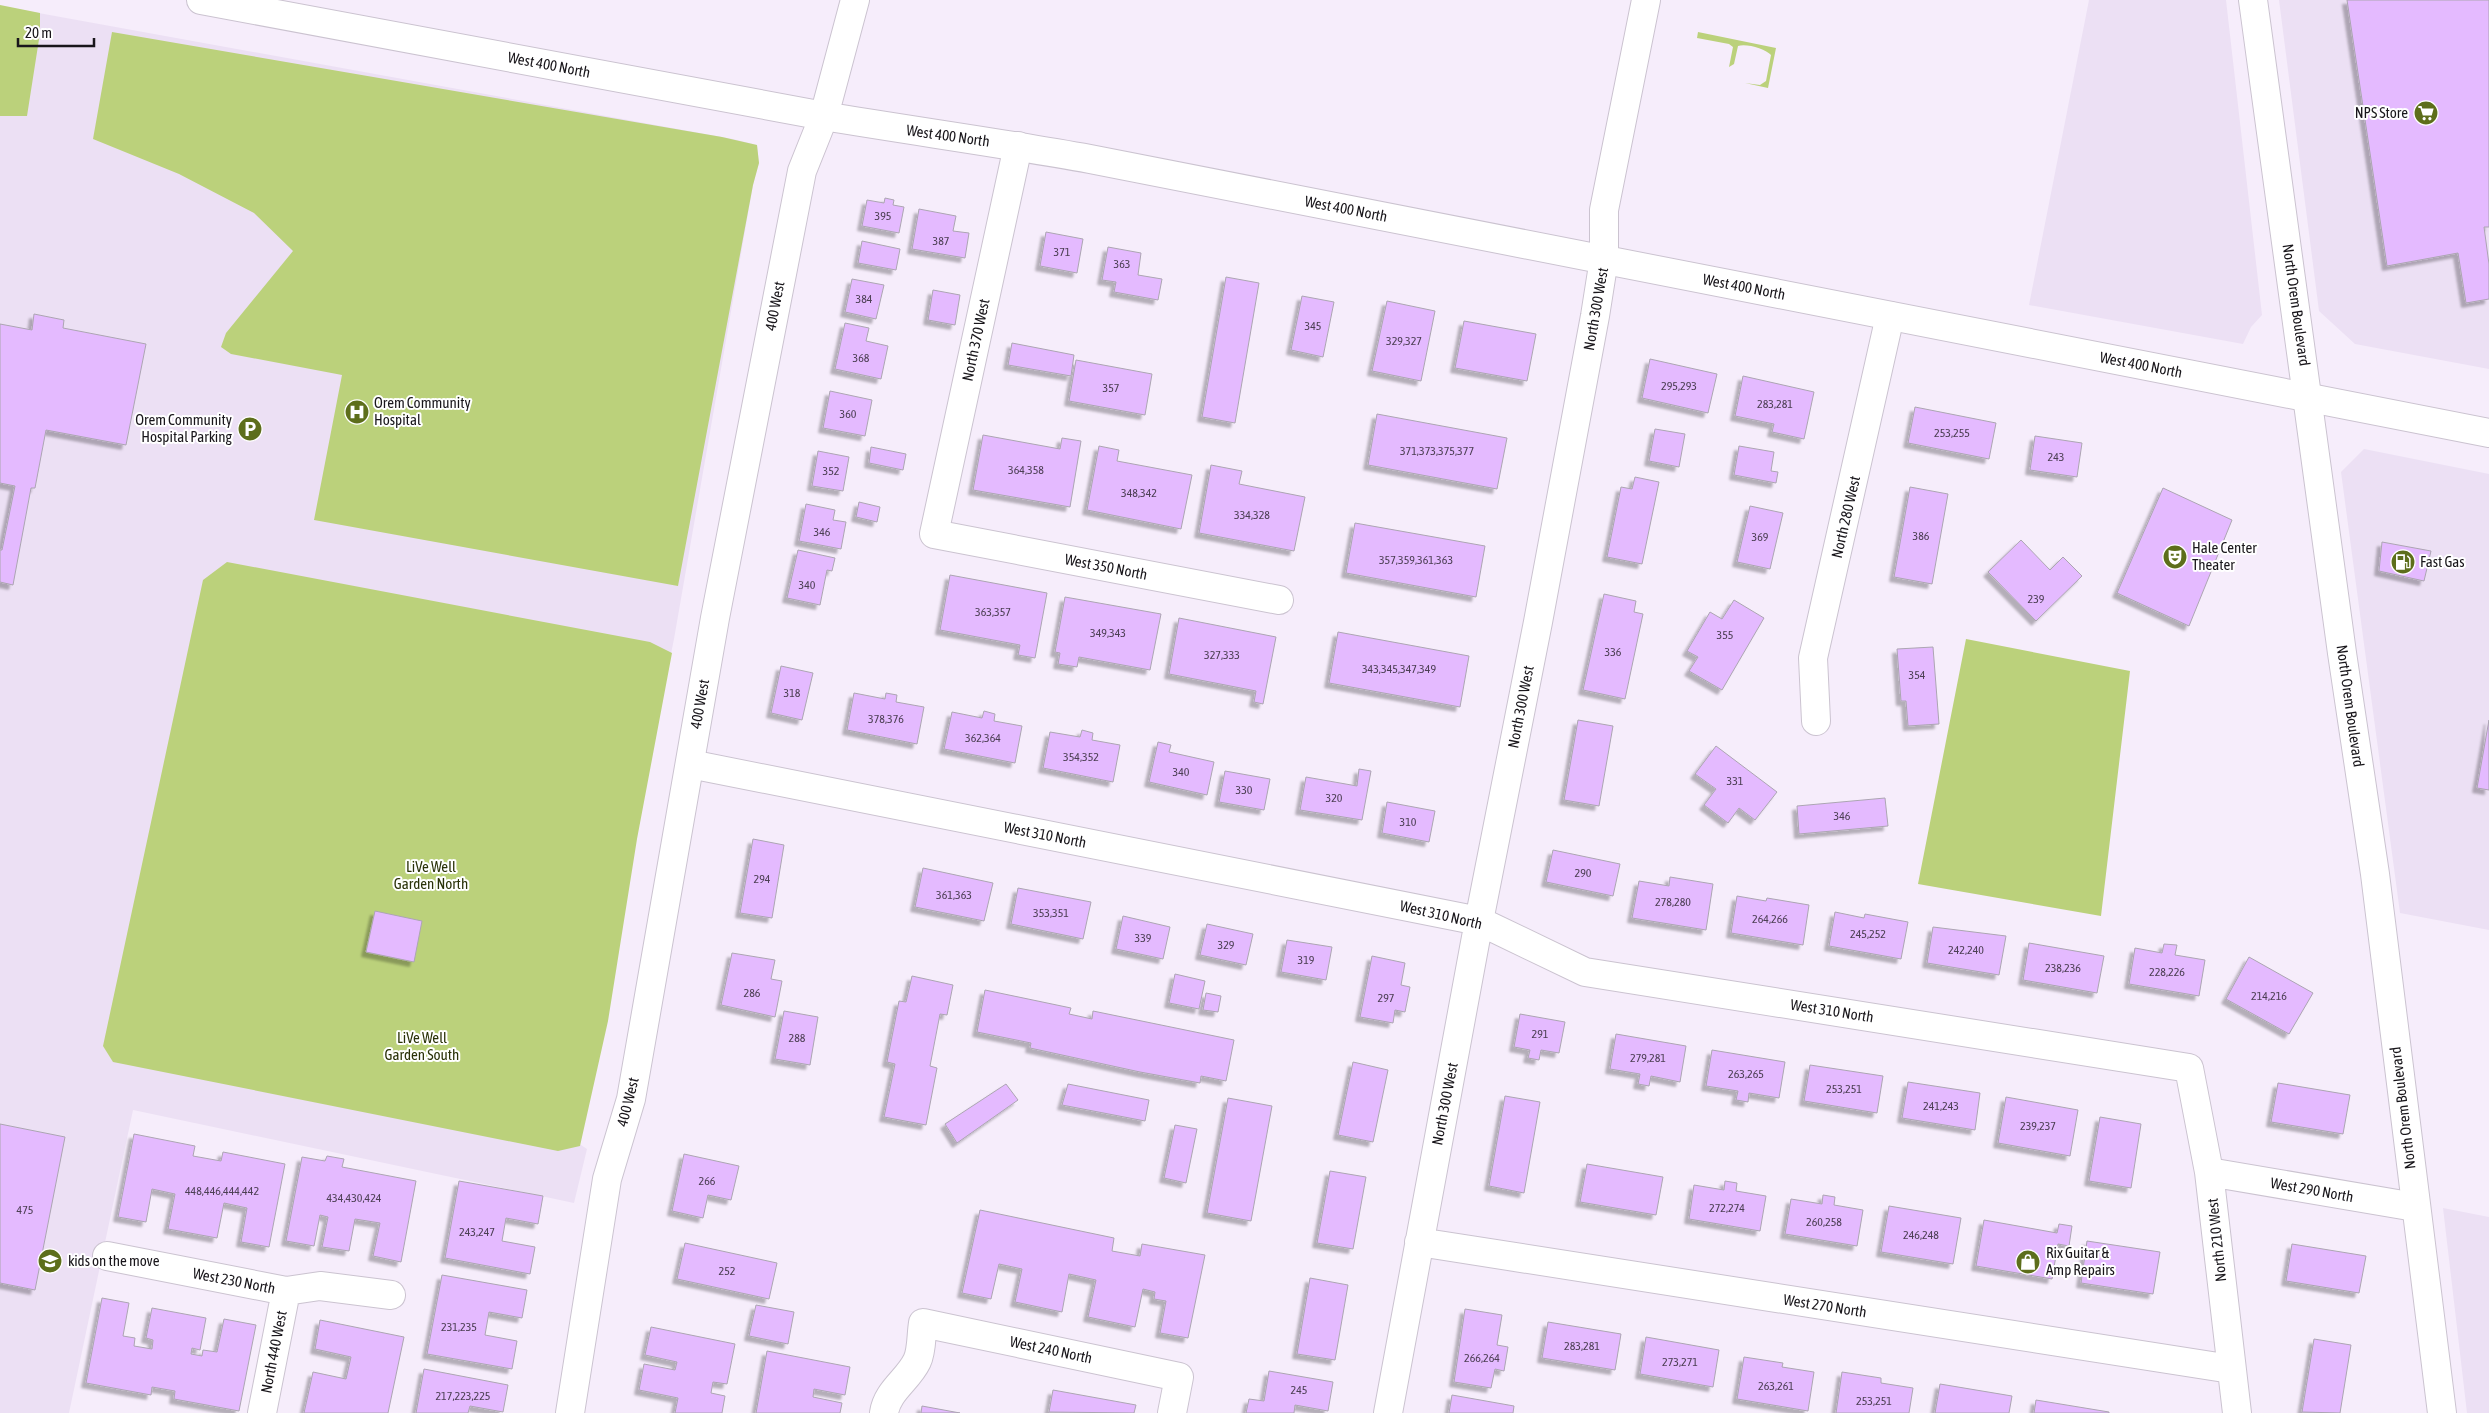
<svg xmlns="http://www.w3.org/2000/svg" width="2489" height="1413" viewBox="0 0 2489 1413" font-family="'Asap Condensed',sans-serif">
  <defs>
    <filter id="shadow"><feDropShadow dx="-4.5" dy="4.5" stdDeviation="1" flood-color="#0004"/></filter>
  </defs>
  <rect width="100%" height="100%" fill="#f6edfb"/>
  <path fill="#ece0f4" d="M2089 0H2226L2262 315 2251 327 2243 344 2029 305Z
    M2279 0H2489V369L2355 344 2319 311Z
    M0 6 733 139 757 145 759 163 753 185 674 639 588 1062 575 1141 587 1149 574 1203 133 1110 69 1413H0Z
    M2364 449 2489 474V930L2400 913 2341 472Z
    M2443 1208 2489 1217V1413H2467Z"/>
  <path fill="#bbd17b" d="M0 5 40 13V33L27 116H0Z
    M112 32 722 137 757 145 759 163 753 185 678 586 314 520 342 375 231 354 221 347 226 333 293 251 254 213 179 174 93 139Z
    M1698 32 1776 48 1768 88 1745 83 1760 85 1766 81 1771 55C1766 49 1746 43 1738 46L1734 64 1729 67 1733 47 1729 44 1697 38Z
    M227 562 650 642 672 653 637 839 608 1021 580 1146 558 1151 113 1062 103 1046 203 580Z
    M1966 639 2130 671 2101 916 1918 884Z"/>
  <path fill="#e4baff" stroke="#aca5b2" filter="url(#shadow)" d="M2347 0H2489V227H2484L2489 264V299L2466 303 2458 253 2387 266Z
    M885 198 894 200 893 205 904 207 899 233 862 226 867 200 884 203Z
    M919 209 956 216 953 231 969 233 965 258 912 249Z
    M1046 232 1083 239 1077 273 1040 266Z
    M862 241 900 249 896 270 858 263Z
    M1108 247 1141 253 1138 275 1162 279 1158 300 1114 292 1116 282 1102 280Z
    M1226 277 1259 283 1235 423 1202 417Z
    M852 279 884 285 876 319 845 312Z
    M933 290 960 295 955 325 928 320Z
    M1302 296 1334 302 1323 357 1291 350Z
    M1387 301 1435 311 1421 381 1372 371Z
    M34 314 64 320 63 328 146 344 126 445 46 430 35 488H31L13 585 0 582V550H2L15 486 0 483V324L32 330Z
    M1464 321 1536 334 1527 381 1455 368Z
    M845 323 869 328 866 341 888 346 881 379 835 369Z
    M1012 343 1074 355 1071 376 1008 365Z
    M1650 359 1717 374 1708 413 1642 398Z
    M1076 360 1152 374 1145 415 1069 401Z
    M1743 376 1814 392 1804 439 1772 432 1774 424 1735 416Z
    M830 391 872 400 865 436 823 428Z
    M1915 407 1996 423 1989 459 1908 443Z
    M1377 414 1507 438 1497 489 1368 465Z
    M1655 429 1685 434 1679 467 1649 461Z
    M983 435 1060 449 1062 438 1081 441 1070 507 973 490Z
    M2035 436 2082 443 2077 477 2030 470Z
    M1099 446 1119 450 1117 461 1192 475 1181 529 1087 510Z
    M1739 446 1774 452 1771 471 1778 472 1776 483 1734 475Z
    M871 447 906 454 903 470 869 463Z
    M818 451 849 457 843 491 812 486Z
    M1211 465 1242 471 1239 484 1305 497 1294 551 1199 533Z
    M1635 477 1659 482 1642 564 1607 557 1621 487 1632 489Z
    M1910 487 1948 494 1932 584 1894 577Z
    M2163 488 2232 520 2189 626 2117 593Z
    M859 502 880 507 877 522 856 517Z
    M806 504 835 510 833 520 846 522 841 549 799 541Z
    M1750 506 1783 513 1770 569 1737 562Z
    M1355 523 1485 546 1476 597 1346 573Z
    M2021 540 2050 570 2063 557 2082 576 2036 621 1988 572Z
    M2382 542 2431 551 2424 581 2379 571Z
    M798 550 835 558 832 571 827 570 820 605 787 598Z
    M950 575 1047 593 1035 658 1018 655 1020 645 940 630Z
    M1604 594 1636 601 1634 612 1643 614 1625 699 1583 690Z
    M1065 597 1161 614 1150 670 1079 657 1077 667 1058 664 1060 653 1055 652Z
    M1734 600 1764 618 1722 690 1689 671 1698 657 1687 651 1710 612 1722 619Z
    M1179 618 1276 637 1263 704 1254 702 1256 691 1169 674Z
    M1338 632 1469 656 1460 707 1329 683Z
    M1933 647 1939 724 1908 726 1906 701H1901L1897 649Z
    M781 666 813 673 802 720 771 713Z
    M854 693 885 699 886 693 897 695 896 702 924 707 917 744 847 730Z
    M984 711 995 714 994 721 1022 726 1015 763 944 749 952 712 982 718Z
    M1578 720 1613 726 1599 806 1564 800Z
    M2489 720V790L2477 788Z
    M1082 730 1093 733 1092 740 1120 745 1113 782 1043 768 1050 732 1080 737Z
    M1158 742 1171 745 1169 752 1214 762 1207 795 1149 782Z
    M1716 746 1777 792 1755 820 1739 808 1728 823 1704 805 1716 789 1695 774Z
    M1359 769 1371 771 1362 820 1300 810 1306 777 1357 786Z
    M1225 771 1270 779 1264 810 1219 802Z
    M1885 798 1888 826 1799 834 1797 806Z
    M1387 802 1435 811 1429 842 1382 833Z
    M753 839 784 845 772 918 740 913Z
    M1553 850 1620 864 1613 896 1546 882Z
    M923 868 993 883 984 921 915 907Z
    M1670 877 1713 884 1706 930 1632 918 1639 881 1669 886Z
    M1018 888 1091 902 1083 939 1011 924Z
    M1737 896 1766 901 1767 898 1809 905 1803 945 1731 933Z
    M375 911 422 921 414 962 366 952Z
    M1835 912 1864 918 1865 914 1908 922 1901 959 1829 946Z
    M1123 916 1170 927 1163 959 1116 949Z
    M1207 924 1253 934 1246 965 1200 955Z
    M1933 927 2006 936 1999 975 1927 963Z
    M1287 940 1332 947 1326 980 1281 972Z
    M2029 943 2104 956 2097 993 2023 980Z
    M2164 944 2177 945 2175 955 2205 960 2199 996 2129 984 2135 948 2162 953Z
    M732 953 775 960 771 979 782 981 775 1017 721 1005Z
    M1372 956 1405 963 1401 985 1410 987 1405 1012 1395 1010 1393 1023 1360 1017Z
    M2249 957 2313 993 2289 1034 2226 999Z
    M1175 974 1205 981 1199 1009 1169 1003Z
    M912 976 953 985 947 1015 940 1014 930 1066 937 1068 926 1125 884 1117 895 1064 887 1062 899 1001 906 1002Z
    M985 990 1071 1008 1069 1014 1092 1019 1093 1011 1234 1040 1226 1081 1201 1076 1200 1083 1140 1072 1030 1048 1031 1043 977 1032Z
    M1206 993 1221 996 1218 1012 1203 1010Z
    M784 1011 818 1017 810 1065 775 1059Z
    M1520 1014 1565 1022 1559 1053 1541 1050 1539 1060 1528 1058 1530 1050 1514 1047Z
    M1616 1034 1686 1046 1680 1082 1651 1076 1649 1086 1638 1084 1640 1074 1610 1069Z
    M1712 1050 1785 1062 1779 1098 1749 1093 1748 1102 1736 1100 1738 1091 1706 1086Z
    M1353 1062 1388 1070 1373 1142 1338 1135Z
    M1810 1065 1883 1076 1877 1113 1804 1101Z
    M1908 1082 1980 1093 1975 1130 1902 1118Z
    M2278 1083 2350 1095 2343 1134 2271 1122Z
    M1006 1084 1018 1100 957 1143 945 1124Z
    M1068 1084 1149 1100 1145 1121 1062 1105Z
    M1505 1096 1540 1102 1524 1193 1489 1186Z
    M2006 1097 2078 1110 2070 1156 1998 1143Z
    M1228 1098 1272 1106 1251 1221 1207 1213Z
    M2100 1117 2141 1124 2131 1188 2089 1181Z
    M0 1124 65 1137 35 1290 0 1283Z
    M1175 1125 1197 1129 1186 1183 1164 1178Z
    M134 1134 195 1146 193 1156 221 1161 223 1152 285 1164 269 1247 241 1242 247 1208 224 1203 217 1238 168 1229 175 1194 152 1189 146 1222 118 1217Z
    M684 1154 739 1166 731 1200 708 1195 703 1218 672 1211Z
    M327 1156 344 1159 342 1167 416 1181 401 1262 373 1256 380 1223 355 1219 349 1251 322 1247 328 1217 320 1215 314 1246 286 1241 302 1157 325 1161Z
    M1587 1164 1663 1177 1656 1215 1580 1202Z
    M1330 1171 1366 1177 1353 1249 1317 1243Z
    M459 1181 543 1196 538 1224 506 1218 502 1241 535 1247 530 1274 445 1258Z
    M1725 1181 1737 1183 1736 1191 1766 1196 1760 1231 1689 1219 1694 1185 1724 1190Z
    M1823 1195 1835 1197 1834 1205 1863 1210 1857 1246 1785 1234 1791 1199 1822 1204Z
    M1889 1206 1961 1218 1953 1264 1881 1252Z
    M980 1210 1114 1238 1112 1251 1140 1256 1142 1244 1205 1255 1188 1338 1160 1333 1166 1301 1154 1299 1155 1292 1143 1289 1135 1327 1088 1317 1096 1280 1069 1274 1062 1312 1015 1302 1022 1269 999 1264 991 1299 962 1293Z
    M1984 1220 2057 1233 2059 1224 2072 1226 2069 1246 2058 1244 2052 1279 1976 1266Z
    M2087 1241 2160 1252 2153 1294 2081 1283Z
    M685 1243 777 1263 769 1299 677 1279Z
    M2292 1244 2366 1256 2359 1293 2286 1281Z
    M442 1275 527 1290 522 1318 489 1312 485 1335 517 1341 512 1369 427 1354Z
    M1310 1278 1348 1285 1335 1360 1297 1354Z
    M102 1298 129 1303 123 1336 135 1338 134 1346 152 1349 153 1340 146 1338 152 1308 206 1318 200 1350 192 1348 191 1354 202 1356 203 1350 217 1352 224 1319 256 1325 239 1411 174 1399 175 1391 152 1387 151 1395 86 1383Z
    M756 1305 794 1312 788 1344 749 1336Z
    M1465 1309 1502 1315 1497 1345 1508 1347 1504 1371 1495 1369 1491 1388 1454 1382Z
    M320 1320 404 1337 388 1413H304L313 1372 346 1379 351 1357 315 1349Z
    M1548 1322 1621 1334 1615 1370 1542 1358Z
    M651 1327 735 1344 727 1384 713 1382 711 1393 725 1396 722 1413H675L678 1398 639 1390 644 1364 675 1370 677 1362 645 1355Z
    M1646 1337 1719 1350 1713 1387 1640 1374Z
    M2314 1339 2351 1345 2340 1413 2302 1412Z
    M767 1351 850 1367 845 1395 814 1389 813 1397 842 1403 840 1413H756Z
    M1744 1357 1783 1363 1782 1367 1814 1372 1808 1411 1737 1399Z
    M424 1369 508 1385 503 1412 470 1406 468 1413H416Z
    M1269 1371 1333 1382 1328 1411 1295 1405 1294 1413H1246L1249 1399 1264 1401Z
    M1842 1372 1881 1378V1383L1913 1388 1909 1413H1836Z
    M1940 1384 2012 1396 2009 1413H1935Z
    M1053 1390 1136 1405 1134 1413 1049 1412Z
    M1452 1395 1514 1406 1513 1413H1449Z
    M2036 1400 2109 1412V1413H2034Z
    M922 1406 960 1413H921Z"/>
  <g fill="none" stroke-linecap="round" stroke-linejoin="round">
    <defs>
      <path id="minor" d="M1018 146 934 534 1279 600
        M1816 721 1813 658 1890 316
        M690 764 1479 921 1585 972 2189 1068 2209 1172 2237 1413
        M2209 1172 2415 1207
        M1419 1242 2231 1369
        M107 1256 286 1291 320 1286 391 1295
        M262 1413 286 1291
        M884 1413C887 1391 908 1380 917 1361 922 1351 921 1335 923 1323L1179 1377 1172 1413
        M1388 1413 1479 921 1538 622 1595 316 1604 259V210L1646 0"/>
      <path id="tertiary" d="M2253 0 2342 653 2375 874 2442 1413"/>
      <path id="secondary" d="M201 0 824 116C913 131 1002 143 1090 159L2489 433
        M570 1413 607 1179 631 1099 715 618 802 171 824 116 855 0"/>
    </defs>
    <use href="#minor" stroke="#cbc3d0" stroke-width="30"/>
    <use href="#tertiary" stroke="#cbc3d0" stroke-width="30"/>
    <use href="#secondary" stroke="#cbc3d0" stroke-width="30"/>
    <use href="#minor" stroke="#fff" stroke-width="28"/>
    <use href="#tertiary" stroke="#fff" stroke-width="28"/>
    <use href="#secondary" stroke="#fff" stroke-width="28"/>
  </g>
  <defs>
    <symbol id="supermarket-disc" viewBox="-11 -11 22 22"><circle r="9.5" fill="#5d6e1b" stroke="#fff"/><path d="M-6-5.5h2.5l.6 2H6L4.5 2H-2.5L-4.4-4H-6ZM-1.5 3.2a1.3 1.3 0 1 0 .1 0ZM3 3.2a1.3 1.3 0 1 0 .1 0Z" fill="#fff"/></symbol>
    <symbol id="hospital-disc" viewBox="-11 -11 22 22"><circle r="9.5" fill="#5d6e1b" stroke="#fff"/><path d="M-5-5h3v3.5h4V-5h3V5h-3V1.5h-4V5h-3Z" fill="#fff"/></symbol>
    <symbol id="parking-disc" viewBox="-11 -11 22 22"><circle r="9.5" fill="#5d6e1b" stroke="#fff"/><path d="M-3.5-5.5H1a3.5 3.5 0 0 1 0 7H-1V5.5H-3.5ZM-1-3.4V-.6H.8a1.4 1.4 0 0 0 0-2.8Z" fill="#fff"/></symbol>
    <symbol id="theatre-disc" viewBox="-11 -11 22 22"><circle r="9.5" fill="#5d6e1b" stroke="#fff"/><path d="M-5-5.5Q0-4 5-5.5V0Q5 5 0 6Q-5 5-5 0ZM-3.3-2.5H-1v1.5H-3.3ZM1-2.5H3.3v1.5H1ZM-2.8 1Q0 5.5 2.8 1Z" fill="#fff"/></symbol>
    <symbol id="fuel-disc" viewBox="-11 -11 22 22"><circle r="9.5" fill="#5d6e1b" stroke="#fff"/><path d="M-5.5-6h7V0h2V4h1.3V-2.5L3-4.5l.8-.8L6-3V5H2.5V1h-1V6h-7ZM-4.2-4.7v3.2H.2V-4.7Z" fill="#fff"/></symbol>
    <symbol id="school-disc" viewBox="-11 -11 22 22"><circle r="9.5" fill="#5d6e1b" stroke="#fff"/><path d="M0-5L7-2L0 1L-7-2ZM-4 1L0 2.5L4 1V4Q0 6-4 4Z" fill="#fff"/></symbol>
    <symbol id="shop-disc" viewBox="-11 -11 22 22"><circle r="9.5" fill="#5d6e1b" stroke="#fff"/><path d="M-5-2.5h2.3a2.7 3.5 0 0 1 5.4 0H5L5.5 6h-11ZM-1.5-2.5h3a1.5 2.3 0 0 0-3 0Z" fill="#fff"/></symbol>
  </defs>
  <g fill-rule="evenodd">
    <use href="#supermarket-disc" x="2412" y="99" width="28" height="28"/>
    <use href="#hospital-disc" x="343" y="398" width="28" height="28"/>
    <use href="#parking-disc" x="236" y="415" width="28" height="28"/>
    <use href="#theatre-disc" x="2161" y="543" width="28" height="28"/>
    <use href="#fuel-disc" x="2389" y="548" width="28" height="28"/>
    <use href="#school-disc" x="36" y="1247" width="28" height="28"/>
    <use href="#shop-disc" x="2014" y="1248" width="28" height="28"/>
  </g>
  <g text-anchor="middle" stroke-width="4" stroke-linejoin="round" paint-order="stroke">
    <g font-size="12" fill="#4c3f54">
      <text x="883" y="220">395</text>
      <text x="941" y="245">387</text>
      <text x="1062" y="256">371</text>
      <text x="1122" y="268">363</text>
      <text x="864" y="303">384</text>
      <text x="1313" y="330">345</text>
      <text x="1404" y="345">329,327</text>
      <text x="861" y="362">368</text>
      <text x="1679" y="390">295,293</text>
      <text x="1111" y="392">357</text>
      <text x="1775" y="408">283,281</text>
      <text x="848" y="418">360</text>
      <text x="1952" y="437">253,255</text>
      <text x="1437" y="455">371,373,375,377</text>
      <text x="2056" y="461">243</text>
      <text x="1026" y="474">364,358</text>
      <text x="831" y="475">352</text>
      <text x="1139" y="497">348,342</text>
      <text x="1252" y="519">334,328</text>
      <text x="822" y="536">346</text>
      <text x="1921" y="540">386</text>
      <text x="1760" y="541">369</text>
      <text x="1416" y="564">357,359,361,363</text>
      <text x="807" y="589">340</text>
      <text x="2036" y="603">239</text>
      <text x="993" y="616">363,357</text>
      <text x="1108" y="637">349,343</text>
      <text x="1725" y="639">355</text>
      <text x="1613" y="656">336</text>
      <text x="1222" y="659">327,333</text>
      <text x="1399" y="673">343,345,347,349</text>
      <text x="1917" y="679">354</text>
      <text x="792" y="697">318</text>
      <text x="886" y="723">378,376</text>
      <text x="983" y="742">362,364</text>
      <text x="1081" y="761">354,352</text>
      <text x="1181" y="776">340</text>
      <text x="1735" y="785">331</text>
      <text x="1244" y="794">330</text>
      <text x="1334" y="802">320</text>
      <text x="1842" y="820">346</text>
      <text x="1408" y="826">310</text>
      <text x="1583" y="877">290</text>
      <text x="762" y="883">294</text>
      <text x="954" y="899">361,363</text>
      <text x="1673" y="906">278,280</text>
      <text x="1051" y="917">353,351</text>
      <text x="1770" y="923">264,266</text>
      <text x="1868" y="938">245,252</text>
      <text x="1143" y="942">339</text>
      <text x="1226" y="949">329</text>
      <text x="1966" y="954">242,240</text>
      <text x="1306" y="964">319</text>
      <text x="2063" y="972">238,236</text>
      <text x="2167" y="976">228,226</text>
      <text x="752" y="997">286</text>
      <text x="2269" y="1000">214,216</text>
      <text x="1386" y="1002">297</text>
      <text x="1540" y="1038">291</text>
      <text x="797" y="1042">288</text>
      <text x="1648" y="1062">279,281</text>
      <text x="1746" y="1078">263,265</text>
      <text x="1844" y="1093">253,251</text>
      <text x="1941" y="1110">241,243</text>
      <text x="2038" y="1130">239,237</text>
      <text x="707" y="1185">266</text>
      <text x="222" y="1195">448,446,444,442</text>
      <text x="354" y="1202">434,430,424</text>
      <text x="1727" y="1212">272,274</text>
      <text x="25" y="1214">475</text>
      <text x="1824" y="1226">260,258</text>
      <text x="477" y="1236">243,247</text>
      <text x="1921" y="1239">246,248</text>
      <text x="727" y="1275">252</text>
      <text x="459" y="1331">231,235</text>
      <text x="1582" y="1350">283,281</text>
      <text x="1482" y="1362">266,264</text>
      <text x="1680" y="1366">273,271</text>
      <text x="1776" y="1390">263,261</text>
      <text x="1299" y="1394">245</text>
      <text x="463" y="1400">217,223,225</text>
      <text x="1874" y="1405">253,251</text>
    </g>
    <g font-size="15" fill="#19161b" stroke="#fff">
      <text transform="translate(549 65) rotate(11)" y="5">West 400 North</text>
      <text transform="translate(948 136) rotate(8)" y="5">West 400 North</text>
      <text transform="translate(1346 209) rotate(11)" y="5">West 400 North</text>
      <text transform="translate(1744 287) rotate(11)" y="5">West 400 North</text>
      <text transform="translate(2296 305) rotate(82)" y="5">North Orem Boulevard</text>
      <text transform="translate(775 306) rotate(-79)" y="5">400 West</text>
      <text transform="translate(1596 309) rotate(-80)" y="5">North 300 West</text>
      <text transform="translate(976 340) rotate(-78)" y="5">North 370 West</text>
      <text transform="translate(2141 365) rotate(11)" y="5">West 400 North</text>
      <text transform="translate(1846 517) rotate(-77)" y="5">North 280 West</text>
      <text transform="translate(1106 567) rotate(11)" y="5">West 350 North</text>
      <text transform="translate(700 704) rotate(-80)" y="5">400 West</text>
      <text transform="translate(2350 706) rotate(82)" y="5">North Orem Boulevard</text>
      <text transform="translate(1521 707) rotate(-79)" y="5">North 300 West</text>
      <text transform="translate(1045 835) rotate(11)" y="5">West 310 North</text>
      <text transform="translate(1441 915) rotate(13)" y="5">West 310 North</text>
      <text transform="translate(1832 1011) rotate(9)" y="5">West 310 North</text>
      <text transform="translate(628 1102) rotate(-76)" y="5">400 West</text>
      <text transform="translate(1445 1104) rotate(-79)" y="5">North 300 West</text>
      <text transform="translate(2403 1108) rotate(-97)" y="5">North Orem Boulevard</text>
      <text transform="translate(2312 1190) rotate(10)" y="5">West 290 North</text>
      <text transform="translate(2217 1240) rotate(-96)" y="5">North 210 West</text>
      <text transform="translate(234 1281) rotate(11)" y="5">West 230 North</text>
      <text transform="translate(1825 1306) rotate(9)" y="5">West 270 North</text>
      <text transform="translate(1051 1350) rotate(12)" y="5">West 240 North</text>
      <text transform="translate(274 1352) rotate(-79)" y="5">North 440 West</text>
    </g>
    <g font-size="15" fill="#19161b" stroke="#fff" text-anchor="start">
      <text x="2408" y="118" text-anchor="end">NPS Store</text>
      <text x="374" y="408">Orem Community<tspan x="374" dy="17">Hospital</tspan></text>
      <text x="232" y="425" text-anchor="end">Orem Community<tspan x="232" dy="17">Hospital Parking</tspan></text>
      <text x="2192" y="553">Hale Center<tspan x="2192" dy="17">Theater</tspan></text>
      <text x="2420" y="567">Fast Gas</text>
      <text x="2046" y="1258">Rix Guitar &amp;<tspan x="2046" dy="17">Amp Repairs</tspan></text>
      <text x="68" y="1266">kids on the move</text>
    </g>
    <g font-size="15" fill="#2a3208" stroke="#fff">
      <text x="431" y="872">LiVe Well<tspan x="431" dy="17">Garden North</tspan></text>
      <text x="422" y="1043">LiVe Well<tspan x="422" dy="17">Garden South</tspan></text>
    </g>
  </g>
  <path d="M18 38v8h76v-8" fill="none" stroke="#19161b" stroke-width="2.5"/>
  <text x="25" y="38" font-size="15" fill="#19161b" stroke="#ffffff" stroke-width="4" paint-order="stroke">20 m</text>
</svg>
